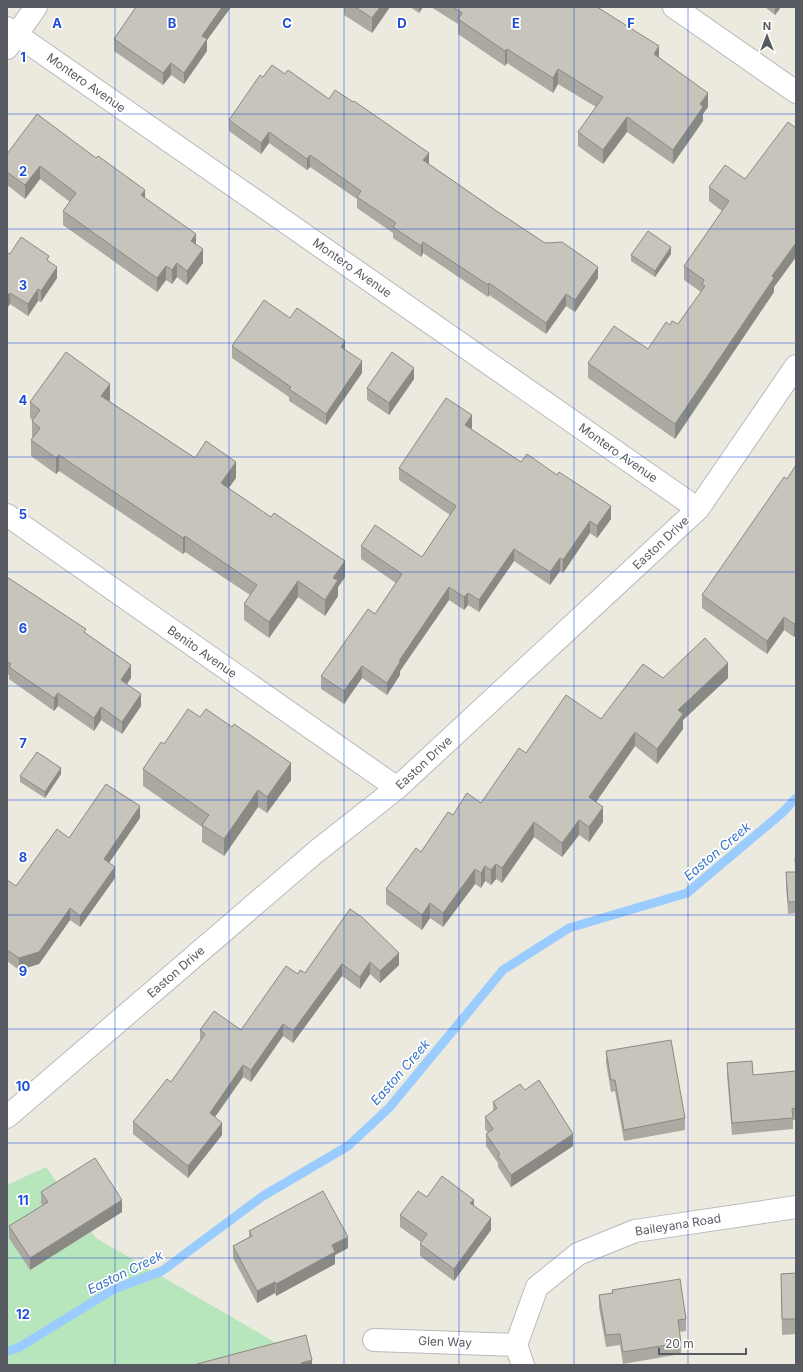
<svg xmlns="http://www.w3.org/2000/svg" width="803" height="1372" viewBox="0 0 803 1372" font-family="Inter,sans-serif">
  <rect width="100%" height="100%" fill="#eceade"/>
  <path fill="#b8e6bc" d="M46 1167 96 1238 307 1361 309 1365H7V1185Z"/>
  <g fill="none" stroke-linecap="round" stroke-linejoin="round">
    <path stroke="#9bccff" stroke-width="9" d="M7 1351 18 1348 114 1289 162 1271 263 1196 348 1146 389 1108 503 970 569 928 687 893 782 813 796 798"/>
    <defs>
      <path id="minor" d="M674 7 796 92
        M7 28 698 509
        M7 515 397 788
        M7 1117 317 851 397 788 698 509 796 366
        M374 1340 516 1345
        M523 1365 516 1345 537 1287 578 1254 635 1231 796 1207"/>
      <path id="secondary" d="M7 48 36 7"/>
    </defs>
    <use href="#minor" stroke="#b7b9bf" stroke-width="24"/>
    <use href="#secondary" stroke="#b9bcc4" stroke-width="24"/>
    <use href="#minor" stroke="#fff" stroke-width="22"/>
    <use href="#secondary" stroke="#fff" stroke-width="22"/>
  </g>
  <path fill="#aba9a1" d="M136 7H231L207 40V51L184 84 171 75 163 85 114 51V39Z
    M344 7H390L372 33 344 15Z
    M410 7H423L419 13Z
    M431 7H596L659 57 708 107 703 114V121L673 164 627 132 603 164 578 146V132L596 107 558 84 553 93 507 63 505 66 458 34V24Z
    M765 7H781L775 15Z
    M285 74 329 99 429 164 498 212 598 278 575 312 566 306 546 334 489 295 488 297 423 253 421 257 393 238V233L357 208V199L310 167 307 170 269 143 261 154 229 131V120L263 77Z
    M796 128V257L774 287V292L675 439 588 378V363L648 349 670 325 678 324 701 292 684 280V266L722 211 709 201V187L745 179Z
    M7 154 145 198 196 244 203 263 187 285 177 277 172 284 166 280 157 292 63 225V211L70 202 40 179 25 199 7 185Z
    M10 254 49 261 57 278 41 302 38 301 28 316 10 304 7 308Z
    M671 254 655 277 631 261V255Z
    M290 318 345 350 362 373 326 425 289 401V397L232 358V346Z
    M414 379 389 415 367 400V388Z
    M110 400 109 401 195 458 236 478 228 488 345 577 338 587V596L325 616 298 597 269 638 244 620V604L250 595 185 552 183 554 59 471 56 474 31 456V440L33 438 32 437V420L30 418V402Z
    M472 428 471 429 521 462 611 519 597 538 590 533 563 573 560 571 550 585 514 561 479 612 468 605 464 610 449 600 400 671V675L387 695 362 678 344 704 321 689V676L375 614 396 583 361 559V546L422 557 450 515 399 480V468Z
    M796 465V634L794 637 784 630 767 654 702 608V595L787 479Z
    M7 577 86 633 131 678 127 684 141 706 122 734 101 720 94 731 58 706 54 711 9 679V675L7 674Z
    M663 678H728L683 720V729L657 764 635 746 596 802 603 822 589 842 579 835 562 857 534 837 502 883 496 879 491 885 485 881 481 888 475 884 443 927 430 918 422 930 386 904V889L421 852 453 815 481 803 526 753 601 719Z
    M164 744 291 780 267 813 258 807 224 856 202 842V827L143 786V769Z
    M61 774 45 798 20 782V776Z
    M140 818 109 863 115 878 80 927 70 920 39 964 19 970 7 961V880L16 886 69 838Z
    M795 858H796V913L788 914 786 884V872H795Z
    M350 909 399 965 380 983 370 974 360 989 342 976 293 1043 283 1036 251 1082 243 1077 215 1117 222 1135 188 1178 133 1134V1122L171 1082 200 1042V1030H241L298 974 305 973Z
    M606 1051 685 1118V1130L624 1141 615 1091 611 1092 606 1063Z
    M727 1063 753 1075 796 1071V1120H793V1129L732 1135 727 1075Z
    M525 1090 573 1146 511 1187 498 1167V1163L486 1146V1134L488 1133 485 1129V1117L493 1111V1102Z
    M41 1192 122 1212 30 1270 9 1238V1226L43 1206 41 1203Z
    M427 1197 474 1206 491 1230 454 1281 420 1256V1244L421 1242 400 1227V1215Z
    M249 1231 348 1248 335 1255V1264L276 1296 275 1293 257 1303 233 1258V1246L249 1237Z
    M796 1273V1334L782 1335 781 1274Z
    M612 1290 686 1319V1331L679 1332 681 1343V1354L623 1364 620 1345 606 1347 599 1307V1295L612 1293Z"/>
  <path fill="#8b8983" d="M222 7H231L207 40V51L184 84V73L202 36Z
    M380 7H390L372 33V18Z
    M419 7H423L419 13Z
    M775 7H781L775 15Z
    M659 46V60L654 54Z
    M507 49V63L505 66V51Z
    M171 63V75L163 85V73Z
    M558 69V84L553 93V78Z
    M708 93V107L703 114V121L673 164V150L700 104Z
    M627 117V132L603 164V150Z
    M269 132V143L261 154V143Z
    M429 153V165L423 160Z
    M310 155V167L307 170V159Z
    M40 166V179L25 199V185Z
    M145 190V204L141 195Z
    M196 234V248L191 241Z
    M423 242V253L421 257V246Z
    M796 243V257L774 287V292L675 439V424L772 276Z
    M671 247V254L655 277V271Z
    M203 249V263L187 285V271Z
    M177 263V277L172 284V270Z
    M166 266V280L157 292V278Z
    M57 267V278L41 302V291Z
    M598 267V278L575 312V300Z
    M489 283V295L488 297V285Z
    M38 289V301L28 316V304Z
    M10 293V304L7 308V296Z
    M566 294V306L546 334V323Z
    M345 341V353L341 347Z
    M362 361V373L326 425V414Z
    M414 368V379L389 415V403Z
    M110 384V400L101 412V396Z
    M472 415V428L465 437V425Z
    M59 455V471L56 474V458Z
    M236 462V478L221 499V483Z
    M611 506V519L597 538V526Z
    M590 521V533L563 573V560Z
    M185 536V552L183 554V538Z
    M514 549V561L479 612V600Z
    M560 558V571L550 585V572Z
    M345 561V577L338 587V596L325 616V600L333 578Z
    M298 581V597L269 638V622Z
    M449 587V600L400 671V675L387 695V683L399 661Z
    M468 593V605L464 610V597Z
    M784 617V630L767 654V641Z
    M796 621V634L794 637V624Z
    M728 663V678L683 720V729L657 764V749L678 710Z
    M131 665V678L121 692V680Z
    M362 666V678L344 704V691Z
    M58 693V706L54 711V698Z
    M141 694V706L122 734V722Z
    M101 707V720L94 731V718Z
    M635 732V746L589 812V797Z
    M291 763V780L267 813V797Z
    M61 768V774L45 798V792Z
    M258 790V807L224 856V839Z
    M140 806V818L104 870V859Z
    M603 807V822L589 842V827Z
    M579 820V835L562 857V843Z
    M534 822V837L502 883V868Z
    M496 864V879L491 885V870Z
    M485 866V881L481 888V873Z
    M115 867V878L80 927V916Z
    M475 869V884L443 927V913Z
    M430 903V918L422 930V915Z
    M70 908V920L39 964 19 970V958Z
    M399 953V965L380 983V971Z
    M370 962V974L360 989V977Z
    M342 964V976L293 1043V1031Z
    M283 1024V1036L251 1082V1070Z
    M243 1065V1077L210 1124V1113Z
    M222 1123V1135L188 1178V1166Z
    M573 1134V1146L511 1187V1175Z
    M122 1200V1212L30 1270V1258Z
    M474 1200V1212L470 1203Z
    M491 1218V1230L454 1281V1269Z
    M348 1237V1248L335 1255V1264L276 1296V1284L332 1245Z
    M275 1282V1293L257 1303V1291Z
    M312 1360V1365H301V1363Z"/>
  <path fill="#c7c4bb" stroke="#8b8983" d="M136 7H222L202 36 207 39 184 73 171 63 163 73 114 39Z
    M355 7H380L372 18Z
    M453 7H597L659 46 654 54 708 93 700 104 703 107 673 150 627 117 603 150 578 132 603 97 558 69 553 78 507 49 505 51 458 19 462 13Z
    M272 65 285 74 288 70 329 99 335 90 353 102 354 101 429 153 423 160 498 212 545 243 562 242 598 267 575 300 566 294 546 323 489 283 488 285 423 242 421 246 393 227 396 223 357 197 361 191 310 155 307 159 269 132 261 143 229 120 260 75 263 77Z
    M37 114 96 158 98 156 145 190 141 195 196 234 191 241 203 249 187 271 177 263 172 270 166 266 157 278 63 211 76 193 40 166 25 185 7 172V154Z
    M788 122 796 128V243L772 276 774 278 675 424 588 363 614 326 648 349 666 322 670 325 672 321 678 324 705 286 702 284 704 280 684 266 729 201 709 187 725 165 745 179Z
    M648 231 671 247 655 271 631 255Z
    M21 237 49 256 47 260 57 267 41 291 38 289 28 304 10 293 7 296V253L10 254Z
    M264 300 290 318 297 308 345 341 341 347 362 361 326 414 289 389 291 387 232 346Z
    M66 352 110 384 101 396 195 458 206 441 236 462 221 483 271 517 274 513 345 561 333 578 338 580 325 600 298 581 269 622 244 604 257 585 185 536 183 538 59 455 56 458 31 440 40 428 32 421 40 410 30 402Z
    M392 352 414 368 389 403 367 388Z
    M446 398 472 415 465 425 521 462 527 454 557 475 559 472 611 506 597 526 590 521 563 560 560 558 550 572 514 549 479 600 468 593 464 597 449 587 399 661 400 662 387 683 362 666 344 691 321 676 368 609 375 614 402 574 361 546 375 525 422 557 456 506 399 468Z
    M796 465V621L794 624 784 617 767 641 702 595 784 477 787 479Z
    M7 577 86 629 84 632 131 665 121 680 141 694 122 722 101 707 94 718 58 693 54 698 9 667 11 664 7 661Z
    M705 638 728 663 678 710 683 714 657 749 635 732 589 797 603 807 589 827 579 820 562 843 534 822 502 868 496 864 491 870 485 866 481 873 475 869 443 913 430 903 422 915 386 889 416 848 421 852 448 812 453 815 467 793 481 803 519 748 526 753 566 695 601 719 643 664 663 678Z
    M188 709 200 717 206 709 232 727 234 724 291 763 267 797 258 790 224 839 202 825 209 815 143 769 161 742 164 744Z
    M37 752 61 768 45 792 20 776Z
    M106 784 140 806 104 859 115 867 80 916 70 908 39 952 19 958 7 950V880L16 886 57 829 69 838Z
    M795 858H796V902H788L786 872H796Z
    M350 909 363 918 399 953 380 971 370 962 360 977 342 964 293 1031 283 1024 251 1070 243 1065 210 1113 222 1123 188 1166 133 1122 167 1079 171 1082 205 1034 200 1030 214 1011 241 1030 286 966 298 974 300 970 305 973Z
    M671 1040 685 1118 624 1130 615 1080H611L606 1051Z
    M752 1061 753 1075 796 1071V1108L792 1109 793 1118 732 1123 727 1063Z
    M539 1080 573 1134 511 1175 498 1156 500 1154 486 1134 493 1129 485 1117 497 1108 493 1102 520 1084 525 1090Z
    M95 1158 122 1200 30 1258 9 1226 48 1202 41 1192Z
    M442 1176 474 1200 470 1203 491 1218 454 1269 420 1244 427 1234 400 1215 418 1191 427 1197Z
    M323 1191 348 1237 332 1245 335 1252 276 1284 275 1282 257 1291 233 1246 252 1236 249 1231Z
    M796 1273V1319H782L781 1274Z
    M680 1279 686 1319 678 1320 681 1343 623 1352 620 1334 606 1335 599 1295 613 1293 612 1290Z
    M306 1335 312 1360 301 1363 302 1365H197V1364Z"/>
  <path fill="none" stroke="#1d4ed8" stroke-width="1" stroke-opacity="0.55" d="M115 7V1365M229 7V1365M344 7V1365M459 7V1365M574 7V1365M688 7V1365M7 114H796M7 229H796M7 343H796M7 457H796M7 572H796M7 686H796M7 800H796M7 915H796M7 1029H796M7 1143H796M7 1258H796"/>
  <g text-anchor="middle" stroke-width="3.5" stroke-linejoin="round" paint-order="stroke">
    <g font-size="12" fill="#575b61" stroke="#fff">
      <text transform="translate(86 83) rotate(35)" y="4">Montero Avenue</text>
      <text transform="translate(352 268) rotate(35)" y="4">Montero Avenue</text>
      <text transform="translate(618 453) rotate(35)" y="4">Montero Avenue</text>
      <text transform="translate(661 543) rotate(-43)" y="4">Easton Drive</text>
      <text transform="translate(202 652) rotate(35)" y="4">Benito Avenue</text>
      <text transform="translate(424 763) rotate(-43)" y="4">Easton Drive</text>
      <text transform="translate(176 972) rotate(-41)" y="4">Easton Drive</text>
      <text transform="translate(678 1225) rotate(-9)" y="4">Baileyana Road</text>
      <text transform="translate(445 1342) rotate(2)" y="4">Glen Way</text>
    </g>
    <g font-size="13" font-style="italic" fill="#3773c9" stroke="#fff">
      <text transform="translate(717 851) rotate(-40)" y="5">Easton Creek</text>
      <text transform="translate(400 1072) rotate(-49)" y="5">Easton Creek</text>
      <text transform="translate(125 1272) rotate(-26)" y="5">Easton Creek</text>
    </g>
  </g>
  <g font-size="13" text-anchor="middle" font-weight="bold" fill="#1d4ed8" stroke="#fff" stroke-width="3.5" stroke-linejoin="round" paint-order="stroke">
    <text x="57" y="28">A</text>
    <text x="172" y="28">B</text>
    <text x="287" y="28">C</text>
    <text x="402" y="28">D</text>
    <text x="516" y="28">E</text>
    <text x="631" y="28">F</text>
    <text x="23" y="62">1</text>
    <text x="23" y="176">2</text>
    <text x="23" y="290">3</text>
    <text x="23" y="405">4</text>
    <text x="23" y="519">5</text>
    <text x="23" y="633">6</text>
    <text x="23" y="748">7</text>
    <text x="23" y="862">8</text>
    <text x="23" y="976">9</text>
    <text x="23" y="1091">10</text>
    <text x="23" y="1205">11</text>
    <text x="23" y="1319">12</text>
  </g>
  <rect width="803" height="1372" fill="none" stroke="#575b61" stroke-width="16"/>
  <g transform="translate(767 36)" stroke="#ffffff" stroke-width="3" paint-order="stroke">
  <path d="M0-3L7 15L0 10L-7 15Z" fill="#575b61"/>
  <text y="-6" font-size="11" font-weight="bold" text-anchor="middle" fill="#575b61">N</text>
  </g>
  <path d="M659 1348v6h87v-6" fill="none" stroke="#575b61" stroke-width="2"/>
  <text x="665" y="1348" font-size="12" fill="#575b61" stroke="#ffffff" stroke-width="3" paint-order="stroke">20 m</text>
</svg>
